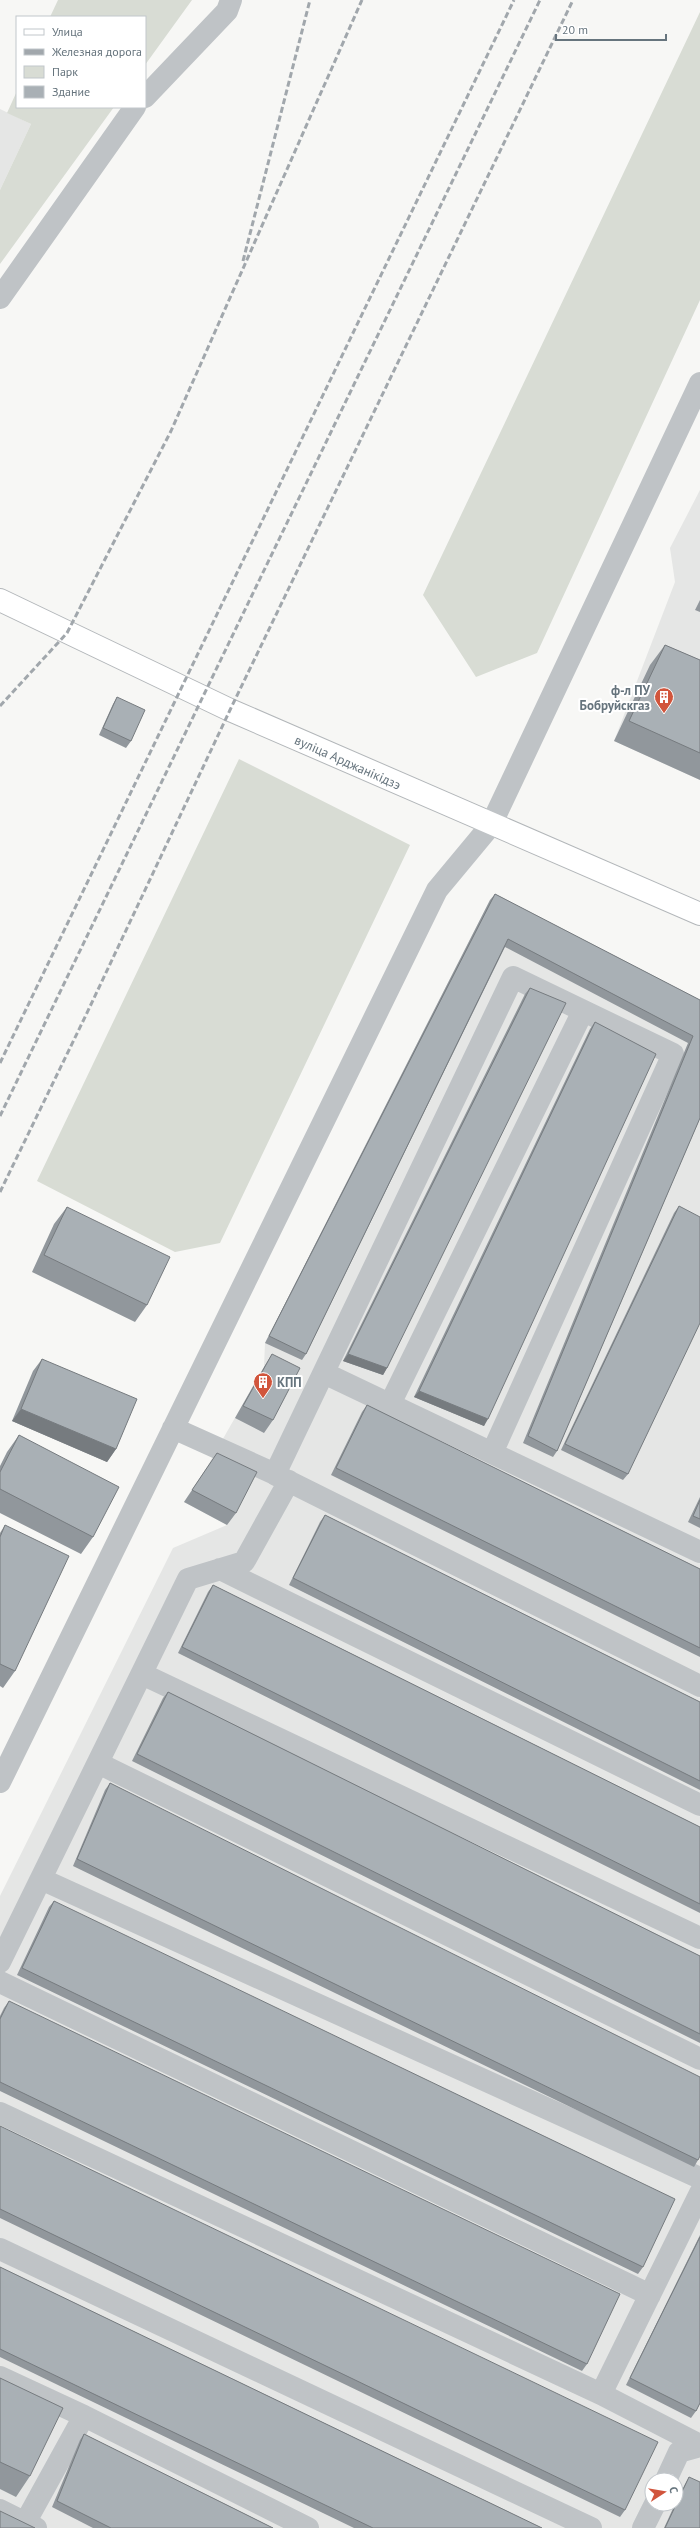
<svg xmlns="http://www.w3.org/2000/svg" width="700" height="2528" viewBox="0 0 700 2528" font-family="'PT Sans',sans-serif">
  <rect width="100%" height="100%" fill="#f7f7f5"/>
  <path fill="#e5e6e5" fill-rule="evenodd" d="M0 109 31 124 0 190Z
    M700 490V780L614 741 675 582 670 548Z
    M490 900 700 1009V2528H0V1896L173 1548 227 1525 184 1502 208 1465 264 1367 265 1343ZM652 2480H676V2504H652Z"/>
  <path fill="#d8dcd4" d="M58 0H192L145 65V17H50Z
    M700 12V300L537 653 476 677 423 595Z
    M17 91V107H114L0 264V190L31 124 7 113Z
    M239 759 410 845 220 1243 175 1252 37 1181Z"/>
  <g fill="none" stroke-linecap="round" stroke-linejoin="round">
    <defs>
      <path id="major" d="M0 600 230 710 700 914"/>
    </defs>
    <use href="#major" stroke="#b3b7ba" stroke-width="24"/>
    <path stroke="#bfc3c6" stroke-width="22" d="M145 97 227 11 231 0
      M0 298 135 107
      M390 1404 583 1011
      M173 1428 275 1474 513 977 673 1054 492 1453 324 1373
      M492 1453 700 1552
      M276 1475 700 1686
      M220 1569 700 1805
      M142 1674 700 1938
      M98 1763 700 2059
      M0 1782 437 890 491 825 700 383
      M41 1879 700 2178
      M0 1962 188 1579 244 1562 289 1481
      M0 1982 650 2295
      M0 2113 601 2394
      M700 2193 601 2394 700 2445
      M0 2249 591 2528
      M0 2377 84 2416 25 2523
      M84 2416 308 2528
      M666 2480 679 2452 700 2446
      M0 2510 36 2528
      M643 2528 655 2504"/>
    <use href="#major" stroke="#fff" stroke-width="22"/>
    <path stroke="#a1a7ac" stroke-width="3" stroke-dasharray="6 3" stroke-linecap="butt" d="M243 261 310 0
      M0 706 67 633 171 431 362 0
      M0 1063 514 0
      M0 1116 540 0
      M0 1192 86 1015 230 710 573 0"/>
  </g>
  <path fill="#91979c" d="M700 600V612L695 610Z
    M665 645 700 660V780L614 741 650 665Z
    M117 697 131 741 126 748 99 735 113 704Z
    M495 894 700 1000V1118L557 1451 553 1457 523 1443 688 1043 505 947 306 1354 302 1360 265 1343 490 900Z
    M530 988 387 1368 383 1375 343 1361 525 994Z
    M595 1022 484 1426 414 1397 590 1029Z
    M679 1206 628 1474 623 1480 561 1450 674 1213Z
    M67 1207 147 1305 135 1322 32 1272 54 1224Z
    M272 1354 273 1420 264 1433 235 1418 264 1367Z
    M42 1359 116 1449 107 1462 12 1421 33 1371Z
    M367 1405 700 1569V1657L331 1475 362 1412Z
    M19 1435 93 1537 81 1554 0 1513V1466L7 1452Z
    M217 1453 236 1513 227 1525 184 1502Z
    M700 1497V1528L688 1522Z
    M325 1515 700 1702V1790L289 1585 320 1522Z
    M5 1525 15 1671 3 1688 0 1686V1533Z
    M213 1585 700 1827V1913L178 1653 208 1592Z
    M168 1692 700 1956V2043L132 1761 163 1698Z
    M110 1783 698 2160 694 2167 73 1866 105 1790Z
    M54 1901 643 2267 638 2274 17 1975 49 1907Z
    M9 2001 587 2364 582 2371 0 2091V2016L4 2008Z
    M0 2126 625 2510 620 2517 0 2218Z
    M700 2235V2403L696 2411 691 2418 626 2385Z
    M0 2267 542 2528H354L0 2357Z
    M0 2378 30 2476 16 2497 0 2489Z
    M84 2434 273 2528H93L52 2507 80 2440Z
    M689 2477 700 2528H664L675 2504H676V2502L685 2484Z"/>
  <path fill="#767b7f" d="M348 1354 387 1368 383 1375 343 1361Z
    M419 1391 488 1419 484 1426 414 1397Z
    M21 1409 116 1449 107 1462 12 1421Z"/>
  <path fill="#a9b0b5" stroke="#767b7f" d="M665 645 700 660V753L629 721Z
    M117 697 145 710 131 741 103 728Z
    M495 894 700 1000V1118L557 1451 528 1436 693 1036 508 939 306 1354 269 1336Z
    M530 988 566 1003 387 1368 348 1354Z
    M595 1022 656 1054 488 1419 419 1391Z
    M679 1206 700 1217V1323L628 1474 565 1444Z
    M67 1207 170 1257 147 1305 44 1255Z
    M272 1354 300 1368 273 1420 243 1406Z
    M42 1359 137 1399 116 1449 21 1409Z
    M367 1405 700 1569V1648L336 1468Z
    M19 1435 119 1487 93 1537 0 1489V1472Z
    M217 1453 257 1472 236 1513 192 1490Z
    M700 1500V1519L693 1516Z
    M325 1515 700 1702V1781L293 1578Z
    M5 1525 69 1556 15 1671 0 1664V1537Z
    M213 1585 700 1827V1904L182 1647Z
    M168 1692 700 1956V2034L137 1754Z
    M110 1783 700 2077V2156L698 2160 77 1859Z
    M54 1901 675 2199 643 2267 22 1968Z
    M9 2001 620 2294 587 2364 0 2082V2019Z
    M0 2126 658 2442 625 2510 0 2209Z
    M700 2237V2403L696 2411 630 2378Z
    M0 2267 542 2528H373L0 2349Z
    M0 2378 63 2408 30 2476 0 2462Z
    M84 2434 273 2528H111L57 2501Z
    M689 2477 700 2482V2528H665Z
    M0 2511 35 2528H0Z"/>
  <defs>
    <symbol id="building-pin" viewBox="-11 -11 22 30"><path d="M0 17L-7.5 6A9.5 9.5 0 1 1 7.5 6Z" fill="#d1553c" stroke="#fff"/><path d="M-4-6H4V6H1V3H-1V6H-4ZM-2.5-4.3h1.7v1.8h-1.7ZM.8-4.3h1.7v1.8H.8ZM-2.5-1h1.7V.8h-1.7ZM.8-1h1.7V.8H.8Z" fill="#fff"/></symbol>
  </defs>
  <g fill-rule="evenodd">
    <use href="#building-pin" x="653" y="686" width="22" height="30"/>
    <use href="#building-pin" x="252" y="1371" width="22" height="30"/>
  </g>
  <g text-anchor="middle" stroke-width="4" stroke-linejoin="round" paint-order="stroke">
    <g font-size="13" font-weight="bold" fill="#66747d" stroke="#fff" text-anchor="end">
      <text x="650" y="695">ф-л ПУ<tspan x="650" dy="15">Бобруйскгаз</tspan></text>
      <text x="277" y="1387" text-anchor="start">КПП</text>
    </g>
    <g font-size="13" fill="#66747d" stroke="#fff">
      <text transform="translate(348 762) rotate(24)" y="5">вуліца Арджанікідзэ</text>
    </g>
  </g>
  <rect x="16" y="16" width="130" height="92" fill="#ffffff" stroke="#c2c7cb"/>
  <rect x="24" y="29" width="20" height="6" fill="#ffffff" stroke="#c2c7cb"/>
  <text x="52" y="36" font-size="12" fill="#66747d">Улица</text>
  <rect x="24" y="49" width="20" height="6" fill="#a1a7ac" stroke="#c2c7cb"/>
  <text x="52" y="56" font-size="12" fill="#66747d">Железная дорога</text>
  <rect x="24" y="66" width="20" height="12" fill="#d8dcd4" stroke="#c2c7cb"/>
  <text x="52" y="76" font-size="12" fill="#66747d">Парк</text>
  <rect x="24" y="86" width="20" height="12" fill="#a9b0b5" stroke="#c2c7cb"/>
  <text x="52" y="96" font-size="12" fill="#66747d">Здание</text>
  <g transform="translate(664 2492) rotate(78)"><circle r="19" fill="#ffffff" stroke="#c2c7cb"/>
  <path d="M0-3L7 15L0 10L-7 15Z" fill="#d1553c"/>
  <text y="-6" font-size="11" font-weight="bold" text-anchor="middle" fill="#66747d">С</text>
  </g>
  <path d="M556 34v6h110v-6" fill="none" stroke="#66747d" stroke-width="2"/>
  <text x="562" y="34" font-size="12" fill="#66747d" stroke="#ffffff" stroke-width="3" paint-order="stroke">20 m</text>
</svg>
